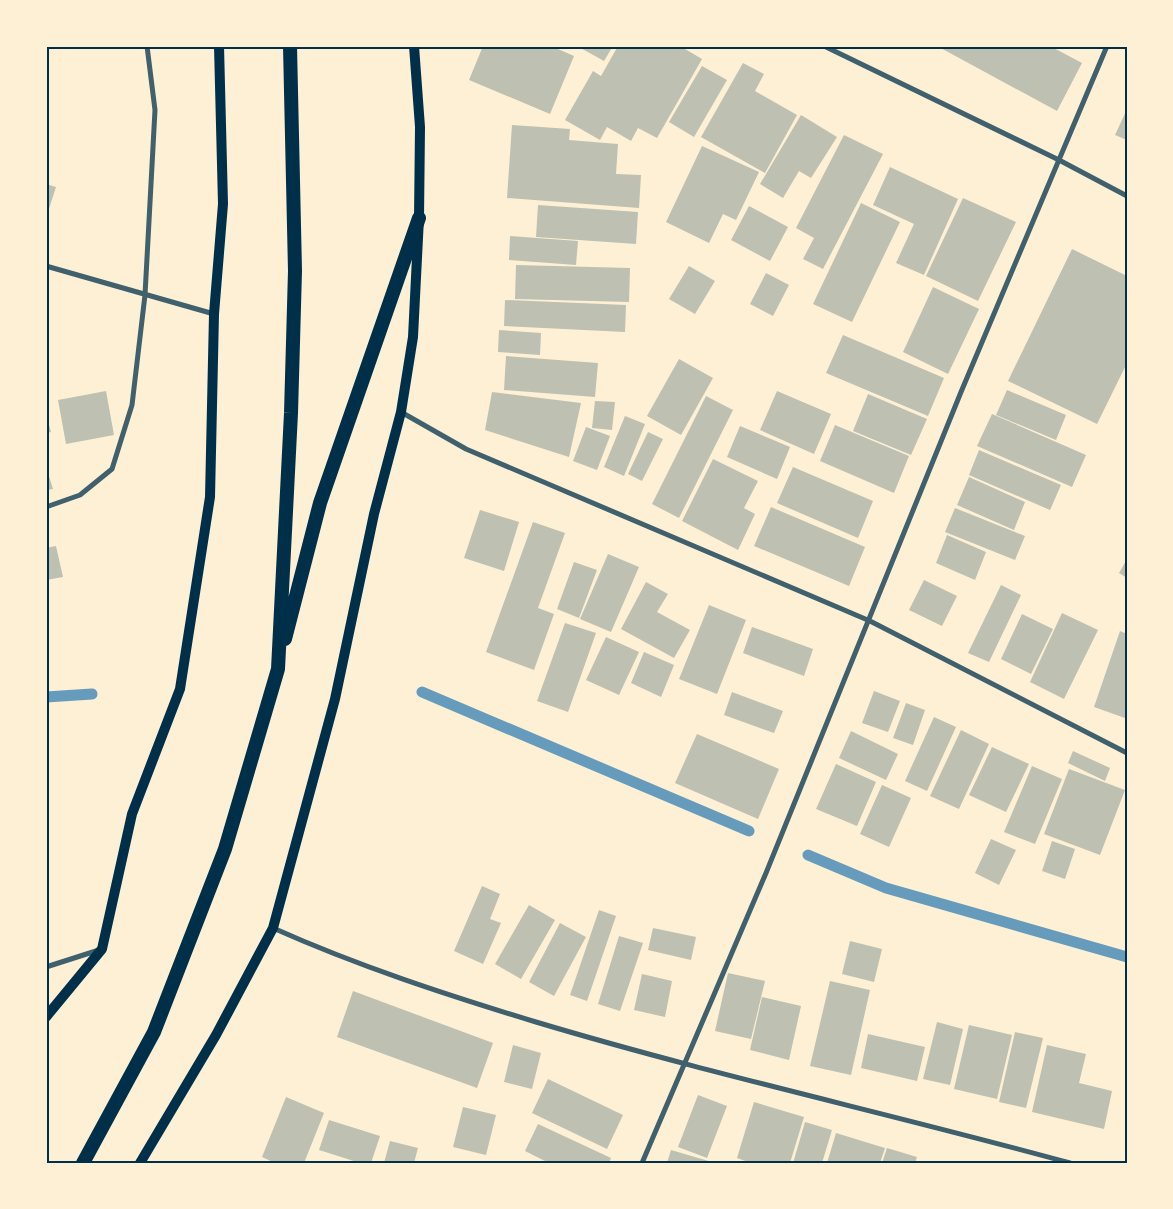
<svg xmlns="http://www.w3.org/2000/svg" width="1173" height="1209" viewBox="0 0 1173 1209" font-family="Overpass,sans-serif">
  <rect width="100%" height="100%" fill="#fdf0d5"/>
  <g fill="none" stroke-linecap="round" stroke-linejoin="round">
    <path stroke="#669bbc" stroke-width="11" d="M422 692 749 831
      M46 697 92 694
      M808 855 886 888 1127 957"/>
  </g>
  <path fill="#bec0b2" d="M483 46H551L574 56 550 114 469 80Z
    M577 46H613L604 61Z
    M618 46H680L702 59 657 138 638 128 631 141 607 127 600 140 565 120 593 71 601 76Z
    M937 46H1050L1082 63 1057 111Z
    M743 63 764 74 755 91 797 115 765 173 701 137Z
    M702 66 727 80 694 137 669 122Z
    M1127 109V140L1115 135Z
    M801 115 837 137 811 178 799 171 783 198 760 184Z
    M46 125H48L49 150H46Z
    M512 125 570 129 569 140 618 144 616 174 641 175 639 208 507 198Z
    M844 135 883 154 823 269 803 259 814 238 796 228Z
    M702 146 759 172 736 220 723 214 709 243 666 222Z
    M890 167 958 199 924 275 896 263 914 224 873 205Z
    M46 184 56 187 47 215H46Z
    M963 198 1016 222 978 301 926 276Z
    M861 203 900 222 852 322 813 304Z
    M538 205 638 212 636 244 536 237Z
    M749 206 788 227 770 261 731 240Z
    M510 236 578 241 576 265 509 260Z
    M1072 249 1127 276V363L1097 424 1008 381Z
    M516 265 630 268 629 302 515 299Z
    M689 266 715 281 695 314 669 299Z
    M766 273 789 285 773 316 750 304Z
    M933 287 979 309 948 374 903 352Z
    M505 300 626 305 625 332 504 326Z
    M499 330 541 333 540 355 498 352Z
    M843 335 944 378 928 416 826 373Z
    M506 356 598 363 595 397 504 390Z
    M679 359 713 378 681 435 647 416Z
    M1007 390 1066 415 1056 440 996 415Z
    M106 391 114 435 66 444 58 400Z
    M777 391 831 414 814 454 760 430Z
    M492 392 581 403 569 457 485 430Z
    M868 394 927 419 911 455 853 431Z
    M706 396 733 410 679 518 652 504Z
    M595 401 615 402 612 430 592 428Z
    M992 414 1086 455 1072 487 977 446Z
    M46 415 51 432 46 433Z
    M625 416 645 424 624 476 604 467Z
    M835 425 909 456 894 493 820 461Z
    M740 426 790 447 777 479 727 457Z
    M586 427 610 436 597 470 573 461Z
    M648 432 663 439 642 481 628 474Z
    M979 450 1061 485 1050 510 969 475Z
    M713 459 758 481 744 508 755 514 738 550 682 521Z
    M46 467 53 489 46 490Z
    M793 467 873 501 858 538 777 503Z
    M969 477 1025 502 1014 530 957 505Z
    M771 507 865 547 849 586 754 546Z
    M955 508 1025 536 1015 560 945 532Z
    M480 510 519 522 504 571 464 558Z
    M533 522 565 533 538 608 554 614 534 670 486 652Z
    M947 535 986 552 975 580 936 563Z
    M56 546 63 577 46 580V548Z
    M608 554 639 567 611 632 580 619Z
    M1127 559V578L1119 573Z
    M574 562 597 570 579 618 557 609Z
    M924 580 957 596 942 626 909 610Z
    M646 582 668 594 657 612 690 630 674 658 621 629Z
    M1001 585 1021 595 989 662 968 653Z
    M709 605 746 620 717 694 679 679Z
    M1062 613 1098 630 1064 699 1030 682Z
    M1022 614 1053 629 1031 674 1001 659Z
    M565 623 596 633 568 712 537 701Z
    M752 627 813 649 804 676 743 653Z
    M1120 631 1127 634 1125 718 1094 707Z
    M606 637 639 652 619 695 586 680Z
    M644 652 674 665 661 697 631 683Z
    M874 691 900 701 888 732 862 723Z
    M732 692 783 711 774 733 724 715Z
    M906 703 925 710 913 745 893 738Z
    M934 717 956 727 927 791 905 781Z
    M961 730 989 744 959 809 930 796Z
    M851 731 898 754 886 780 839 758Z
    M697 734 779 769 758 819 675 783Z
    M992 747 1029 764 1006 812 969 795Z
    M1073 751 1110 768 1105 781 1068 763Z
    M836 764 876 782 857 826 816 809Z
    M1032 766 1062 779 1035 844 1004 832Z
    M1069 769 1125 790 1100 855 1044 834Z
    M882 785 911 798 889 847 860 834Z
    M991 839 1016 850 999 885 975 873Z
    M1052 841 1075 849 1065 879 1042 871Z
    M482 886 500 894 490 919 501 923 483 964 454 951Z
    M529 905 555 920 521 979 495 964Z
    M599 910 616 916 587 1001 570 995Z
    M560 923 586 937 554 996 529 982Z
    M653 928 696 937 691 960 648 950Z
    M619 936 643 943 620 1011 598 1004Z
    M850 941 882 949 874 982 842 974Z
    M728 973 765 981 751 1039 715 1031Z
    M642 974 672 981 665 1017 634 1010Z
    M830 981 870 990 851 1075 810 1066Z
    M353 991 493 1043 477 1088 337 1037Z
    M762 997 801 1006 789 1060 750 1050Z
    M937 1022 963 1029 950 1085 923 1079Z
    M969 1025 1012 1035 997 1099 954 1089Z
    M1015 1032 1043 1038 1026 1108 999 1102Z
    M868 1034 925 1047 917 1081 861 1068Z
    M513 1045 541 1053 532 1089 504 1082Z
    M1047 1045 1086 1054 1079 1083 1112 1091 1104 1129 1032 1112Z
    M548 1079 623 1115 607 1149 532 1113Z
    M698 1095 727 1106 707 1158 678 1147Z
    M286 1097 324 1113 304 1163H275L262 1157Z
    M754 1102 804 1117 790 1163H751L737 1158Z
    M463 1107 496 1115 486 1155 453 1147Z
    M329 1120 380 1136 371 1163H360L319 1150Z
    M805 1122 832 1130 822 1163H793Z
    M538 1124 611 1158 609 1163H549L525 1151Z
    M836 1133 885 1148 880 1163H827Z
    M390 1141 418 1148 414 1163H384Z
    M887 1148 917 1157 915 1163H882Z
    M671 1150 712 1162V1163H667Z"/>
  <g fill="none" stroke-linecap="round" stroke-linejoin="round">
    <path stroke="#3f606c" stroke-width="5" d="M824 46 1059 160 1127 196
      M46 266 214 314
      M401 412 466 449 870 621 1127 753
      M46 507 80 495 112 469 132 405 145 295 155 110 147 46
      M273 928C358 966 447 995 536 1022 713 1075 892 1114 1070 1163
      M46 967 99 950
      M642 1163 766 873 961 392 1107 46"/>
    <path stroke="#003049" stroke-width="10" d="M46 1017 102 949 132 814 180 689 210 497 214 314 223 204 219 46
      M140 1163 216 1035 273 928 335 699 374 514 401 412 413 337 419 218 420 127 414 46"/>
    <path stroke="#003049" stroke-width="14" d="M285 639 320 503 419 218
      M83 1163 154 1032 225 849 278 669 291 413 295 271 290 46"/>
  </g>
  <rect width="1173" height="1209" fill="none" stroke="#fdf0d5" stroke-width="95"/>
  <rect x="48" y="48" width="1078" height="1114" fill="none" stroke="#003049" stroke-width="2"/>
</svg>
